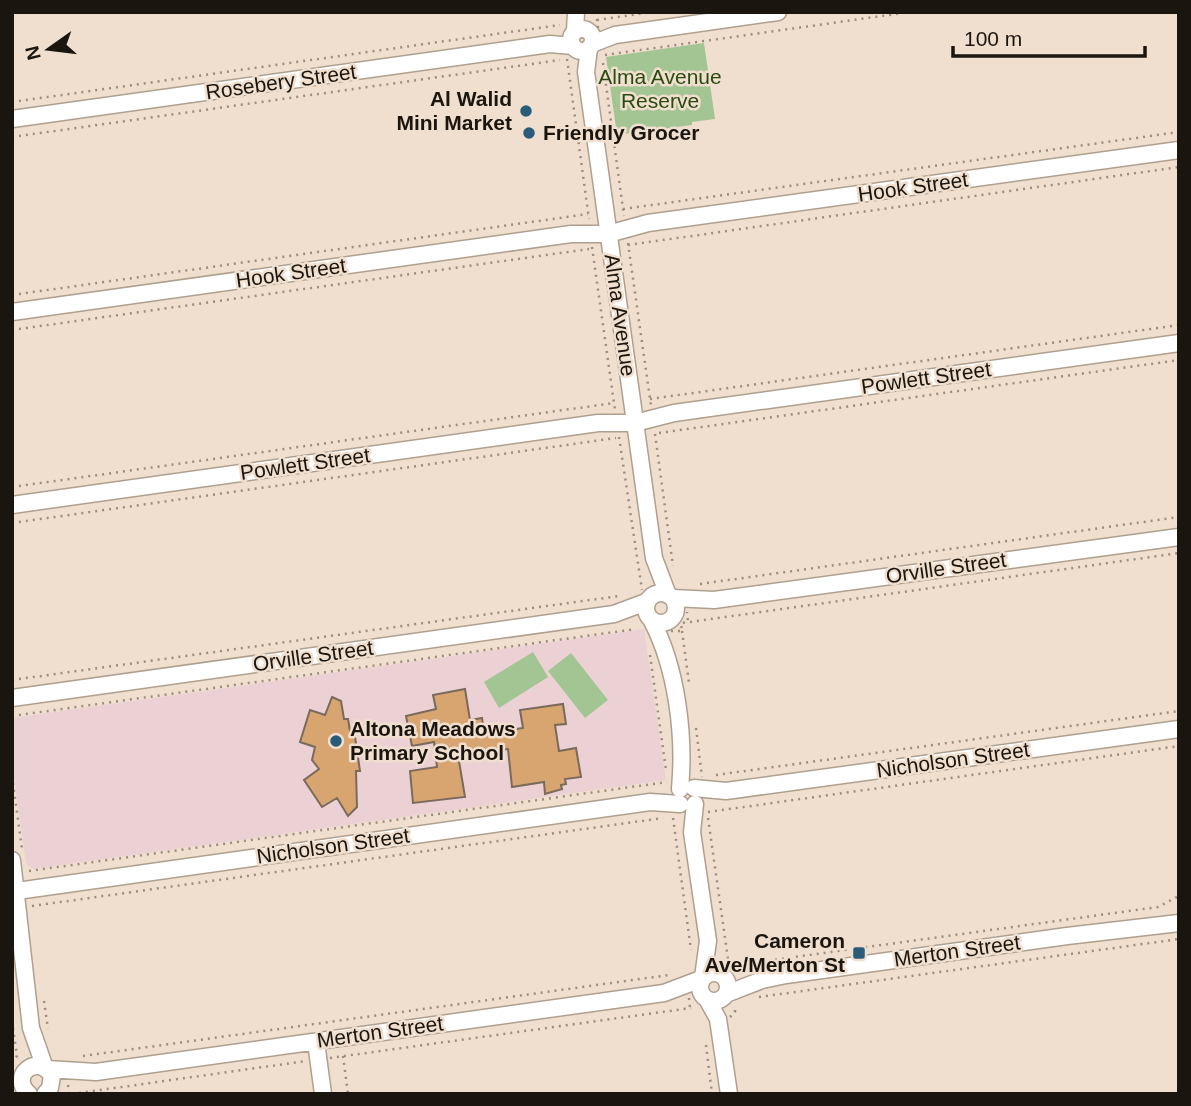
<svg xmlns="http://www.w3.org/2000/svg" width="1191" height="1106" viewBox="0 0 1191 1106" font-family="Arial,sans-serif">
  <rect width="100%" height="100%" fill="#f0dfce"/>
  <path fill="#ebd1d4" d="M644 629 666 780 33 869 26 864 12 764V718Z"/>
  <path fill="#a3c493" d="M704 43 715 119 692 122V125L617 135 606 57Z
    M533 652 548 677 499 708 484 682Z
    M571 653 608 700 585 718 548 671Z"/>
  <path fill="#d8a570" stroke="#796a5b" stroke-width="2" d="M465 689 470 720 482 718 484 733 523 728 520 710 563 704 566 724 555 725 559 751 576 748 581 777 565 779 566 784 561 785 562 789 545 794 544 782 512 787 508 749 458 755 465 797 413 803 410 771 437 767 434 742 412 746 406 716 436 709 433 695Z
    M332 697 341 701 344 719H348L351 737H355L360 771H356L357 807 348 816 337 798 322 807 304 780 319 769 312 760 315 747 300 742 310 710 325 715Z"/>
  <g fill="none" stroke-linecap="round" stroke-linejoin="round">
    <defs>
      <path id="minor" d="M571 40a11 11 0 1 1 22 0a11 11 0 1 1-22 0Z
        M575 31 576 12
        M592 44 615 35 778 12
        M589 48 586 72 654 558 668 595
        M12 119 550 44 573 46
        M12 312 571 234H608L648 223 1179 150
        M12 505 598 423H635L674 413 1179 343
        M646 608a15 15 0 1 1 30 0a15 15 0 1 1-30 0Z
        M673 598 714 600 1179 537
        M652 621C677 669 685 736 680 789
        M12 698 614 614 646 602
        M694 788 726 791 1179 729
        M695 804 692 832 708 941 703 977
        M12 860 31 1028 45 1068
        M17 891 650 802 680 804
        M700 987a14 14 0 1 1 28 0a14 14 0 1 1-28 0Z
        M726 994 762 980 786 975 1067 936 1179 923
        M707 999 718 1019 729 1094
        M316 1042 323 1094
        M47 1069 96 1072 664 993 701 979
        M29 1094C8 1076 38 1052 52 1076L50 1088 45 1094"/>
    </defs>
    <use href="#minor" stroke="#af9f8e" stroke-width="19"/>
    <path stroke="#9a8d81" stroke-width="2.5" stroke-dasharray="2 5" stroke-linecap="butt" d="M596 12 598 28
      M597 20 653 12
      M605 55 910 12
      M567 59 589 219
      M603 63 624 216
      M12 102 560 25
      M12 137 560 60
      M623 209 1179 132
      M628 243 651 406
      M628 245 1179 167
      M592 247 615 410
      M12 295 588 214
      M12 330 589 249
      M650 399 1179 325
      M659 433 1179 360
      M655 434 673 566
      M619 437 642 590
      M12 487 614 403
      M12 523 616 438
      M700 584 1179 517
      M690 622 1179 553
      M671 631H682L681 623 688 622 687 612
      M682 631 689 683
      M650 655 666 770
      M12 680 619 596
      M12 716 636 629
      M696 728 702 777
      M716 775 1179 711
      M12 776 22 849
      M708 812 1179 746
      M673 818 691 950
      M708 818 729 966 1158 907 1179 896
      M29 871 667 782
      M32 906 663 818
      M759 997 1179 939
      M689 998 690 1008
      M44 1001 48 1029
      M730 1017 735 1012V1005
      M12 1021 17 1056 12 1061
      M706 1045 712 1094
      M83 1056 669 975
      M343 1056 348 1094
      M330 1058 691 1008
      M68 1085 69 1094
      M72 1094 306 1061"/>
    <use href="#minor" stroke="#fff" stroke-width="16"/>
  </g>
  <g fill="#2a5b79" stroke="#f0dfce" stroke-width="2.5">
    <circle cx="526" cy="111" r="7"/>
    <circle cx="529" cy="133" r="7"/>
    <circle cx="336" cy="741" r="7"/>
    <rect x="852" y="946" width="14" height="14" rx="3.5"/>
  </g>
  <g text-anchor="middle" stroke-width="5" stroke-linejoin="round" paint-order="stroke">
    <g font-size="21" fill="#274b0e" stroke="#f0dfce">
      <text x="660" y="84">Alma Avenue<tspan x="660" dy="24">Reserve</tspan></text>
    </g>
    <g font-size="21" fill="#1b150f" stroke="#f0dfce">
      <text transform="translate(281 82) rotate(-8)" y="7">Rosebery Street</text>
      <text transform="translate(913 187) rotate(-8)" y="7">Hook Street</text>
      <text transform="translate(291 273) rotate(-8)" y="7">Hook Street</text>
      <text transform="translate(620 315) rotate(82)" y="7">Alma Avenue</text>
      <text transform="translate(926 378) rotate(-8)" y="7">Powlett Street</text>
      <text transform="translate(305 464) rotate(-8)" y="7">Powlett Street</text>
      <text transform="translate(946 568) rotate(-8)" y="7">Orville Street</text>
      <text transform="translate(313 656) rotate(-8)" y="7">Orville Street</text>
      <text transform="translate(953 760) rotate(-8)" y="7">Nicholson Street</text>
      <text transform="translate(333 846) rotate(-8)" y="7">Nicholson Street</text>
      <text transform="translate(957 951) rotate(-8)" y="7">Merton Street</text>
      <text transform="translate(380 1032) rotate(-8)" y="7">Merton Street</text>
    </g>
    <g font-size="21" font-weight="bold" fill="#1b150f" stroke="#f0dfce" text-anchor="end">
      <text x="512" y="106">Al Walid<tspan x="512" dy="24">Mini Market</tspan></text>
      <text x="543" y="140" text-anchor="start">Friendly Grocer</text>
      <text x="350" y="736" text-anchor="start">Altona Meadows<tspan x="350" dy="24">Primary School</tspan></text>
      <text x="845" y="948">Cameron<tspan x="845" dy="24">Ave/Merton St</tspan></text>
    </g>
  </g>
  <rect width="1191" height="1106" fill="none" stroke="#1b150f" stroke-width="28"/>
  <g transform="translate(49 49) rotate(256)" stroke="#f0dfce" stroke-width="5" paint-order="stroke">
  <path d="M0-5L12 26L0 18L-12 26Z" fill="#1b150f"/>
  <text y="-10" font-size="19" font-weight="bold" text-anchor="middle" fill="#1b150f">N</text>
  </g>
  <path d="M953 46v10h192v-10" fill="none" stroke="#1b150f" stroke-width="3.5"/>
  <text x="964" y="46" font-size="21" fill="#1b150f" stroke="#f0dfce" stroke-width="5" paint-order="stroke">100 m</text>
</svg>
